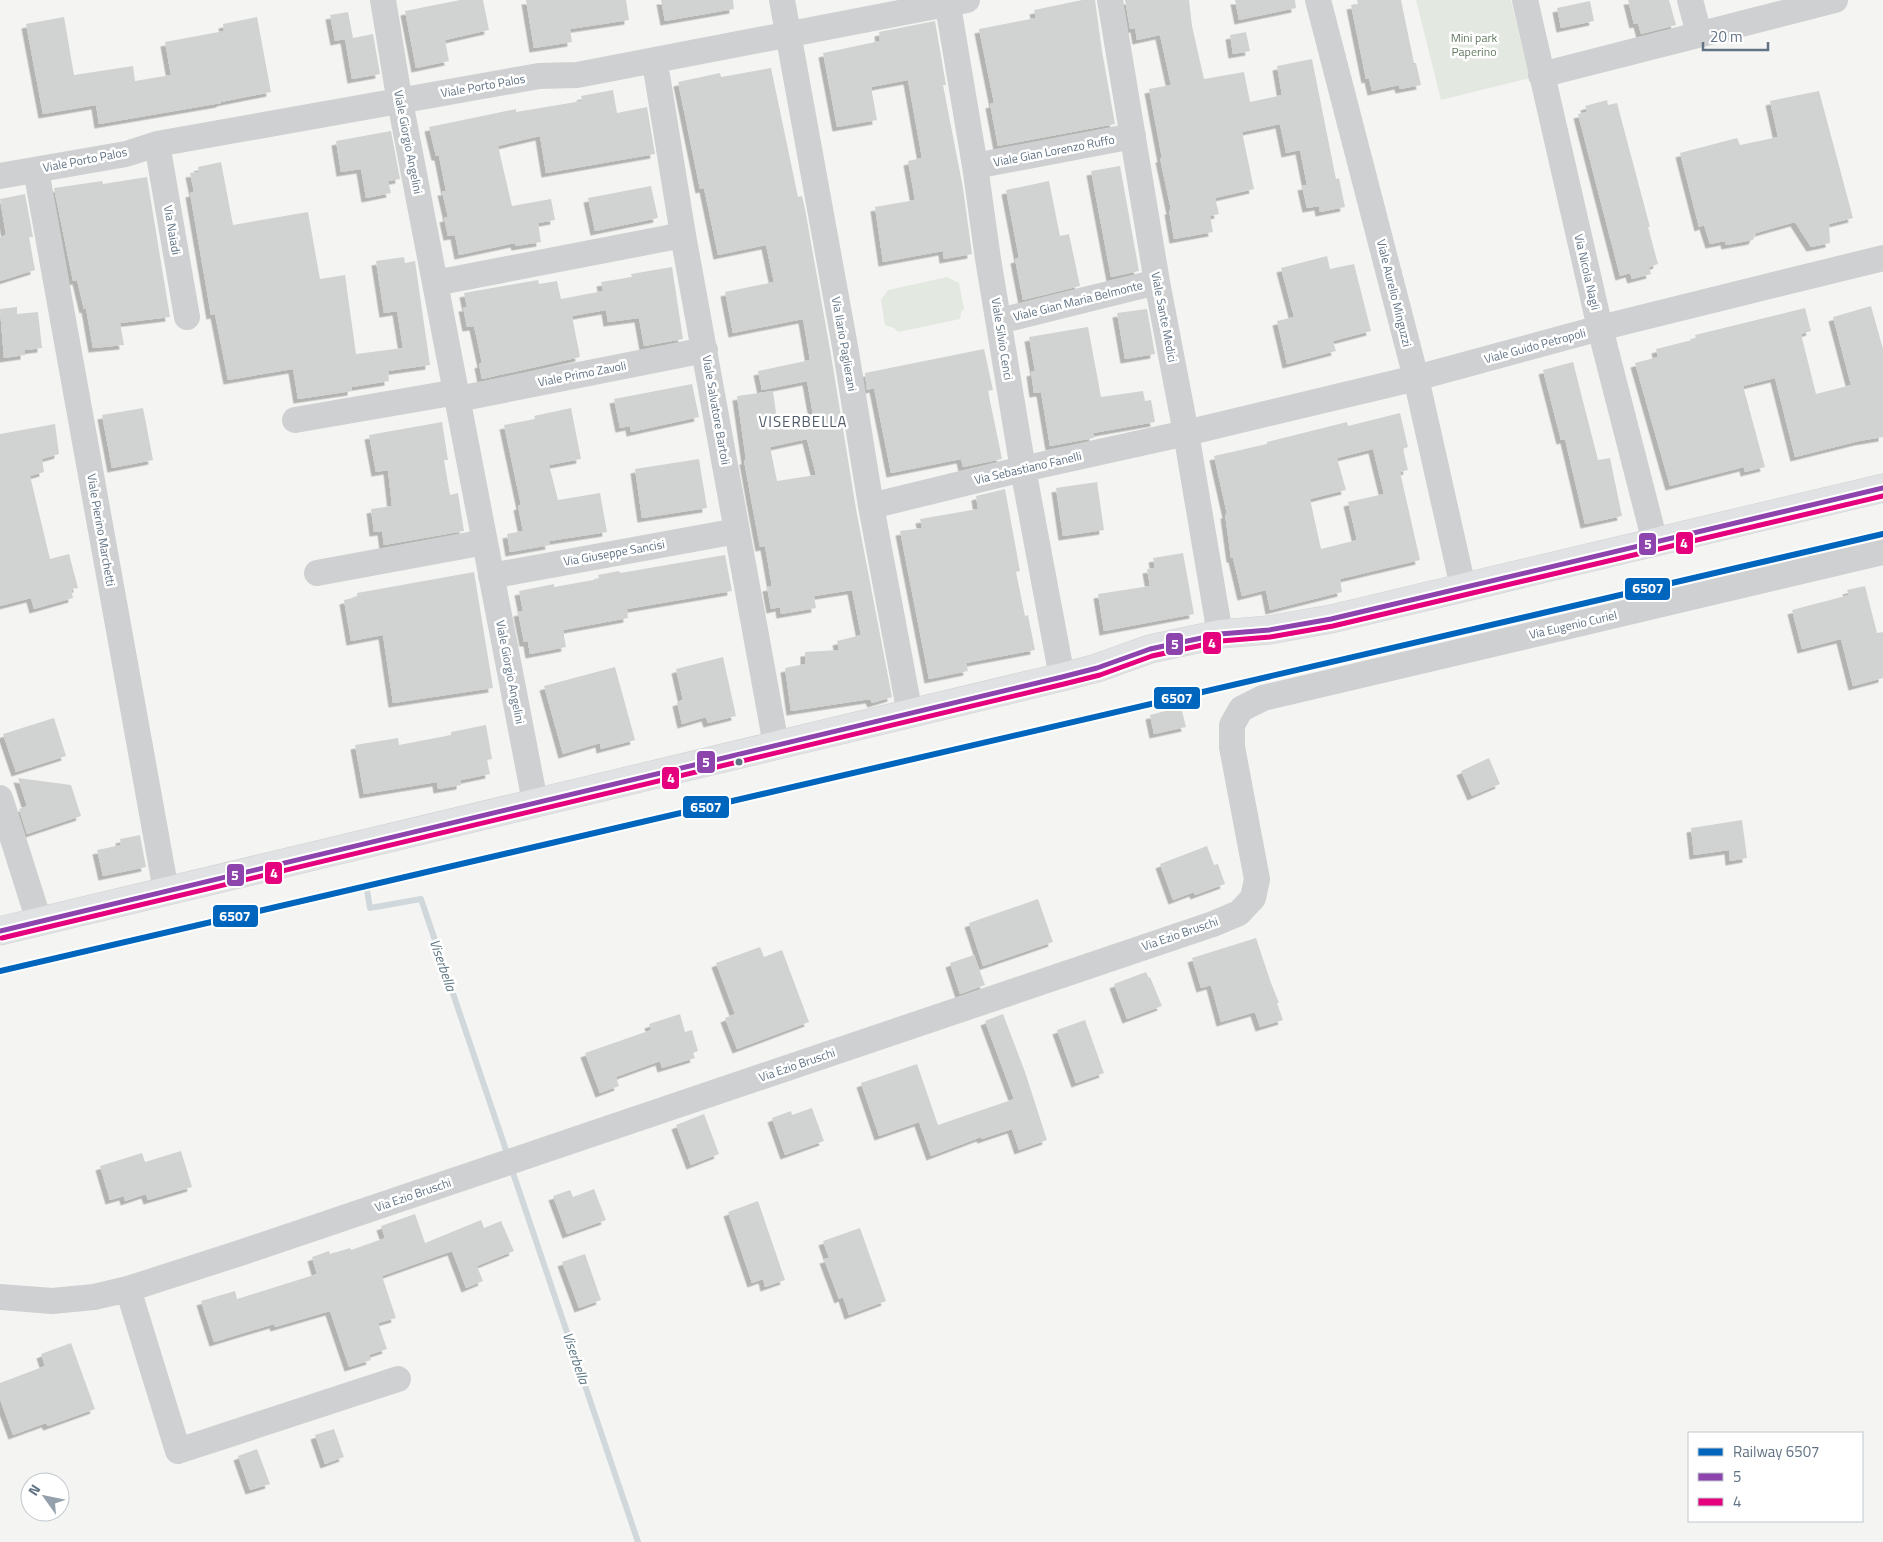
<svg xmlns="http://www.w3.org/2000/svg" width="1883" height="1542" viewBox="0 0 1883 1542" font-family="'Titillium Web',sans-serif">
  <defs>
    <filter id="shadow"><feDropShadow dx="-4.5" dy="4.5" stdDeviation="0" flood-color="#0004"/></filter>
  </defs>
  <rect width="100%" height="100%" fill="#f4f5f2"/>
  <path fill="#e3e8e0" d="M1416 0H1511L1530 78 1441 100Z
    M947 277 959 283 964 309 961 312 960 319 898 332 894 328 885 325 881 300 888 290Z"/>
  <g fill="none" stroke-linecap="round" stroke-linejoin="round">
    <path stroke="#d1d8dc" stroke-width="6" d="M367 890 370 908 421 899 507 1153
      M513 1173 638 1542"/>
  </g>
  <path fill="#d1d3d3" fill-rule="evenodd" filter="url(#shadow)" d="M460 0H483L489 30 445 40 449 61 416 68 405 11Z
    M526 0H626L629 20 570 29 572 42 534 48Z
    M661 0H733L734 9 665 21Z
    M1082 0H1095L1102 51 1115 124 998 146 990 104 994 103 979 29 1036 18 1034 10Z
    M1125 0H1189L1192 26 1204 79 1244 72 1250 102 1282 95 1277 66 1312 59 1336 179 1339 178 1345 207 1320 212 1319 206 1307 208 1302 186 1307 185 1300 150 1286 153 1280 124 1242 132 1254 189 1215 198 1219 214 1210 216 1213 232 1174 239 1169 210H1171L1160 158H1162L1149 89 1171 85 1160 35 1137 40 1135 28 1130 29Z
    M1235 0H1295L1296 8 1239 20Z
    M1357 0H1401L1414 63H1416L1421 85 1400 89 1399 85 1372 91 1369 78 1366 79 1351 5 1358 4Z
    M1628 0H1669L1676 25 1641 34 1638 23 1634 24Z
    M1590 1 1594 21 1561 28 1557 8Z
    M348 12 353 38 348 39 373 34 380 74 352 79 345 39 335 41 330 15Z
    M64 17 74 75 133 66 135 81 171 75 165 42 224 31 223 24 257 17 271 92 221 102V103L99 124 96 105 43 114 26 24Z
    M935 21 946 85H943L963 188 972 254 944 259 943 251 883 262 875 207 915 200 908 161 922 158 908 80 871 87 877 120 837 127 823 53 880 41 879 32Z
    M1246 32 1250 51 1233 54 1230 35Z
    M771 68 798 197 802 196 805 209 831 355 856 509 892 697 872 703 870 699 791 711 785 668 805 664V652L839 650 837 641 861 635 852 590 814 596 816 608 781 614 780 607 771 609 767 587 772 586 765 546 760 547 751 499 744 460H746L737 396 773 391 778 427 814 420 807 381 762 390 758 371 810 360 803 319 733 333 725 292 774 282 766 245 718 255 704 188 700 189 678 82 720 73 721 77ZM807 439 816 475 777 481 770 447Z
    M613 90 617 113 647 107 655 154 546 173 540 136 498 146 512 206 551 199 555 220 538 223 541 242 516 246 515 243 459 255 455 235 448 236 444 218 448 217 442 191H446L439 156H436L429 127 516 109V112L582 101 581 96Z
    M1819 91 1853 218 1829 224 1830 243 1811 247 1795 222 1756 233 1753 240 1726 245 1725 241 1710 244 1704 225 1699 227 1680 153 1737 138 1740 145 1778 137 1770 101Z
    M1607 100 1608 105 1617 103 1650 227H1648L1658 264 1649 267 1651 274 1632 279 1630 273 1620 276 1578 114 1587 112 1585 106Z
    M391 131 400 179 388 181 391 193 366 198 361 169 341 172 336 141Z
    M221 162 233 225 308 212 320 279 345 275 356 354 403 348 397 311 384 313 376 261 404 257 405 263 415 261 430 365 388 371 389 381 352 387V391L298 399 293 369 228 380 215 314 211 315 190 193 194 192 190 173 199 172 198 167Z
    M1120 166 1139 271 1111 277 1091 171Z
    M147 177 170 317 120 323 124 345 93 348 86 308 84 309 77 280 73 281 54 188 102 181 103 184Z
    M1049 181 1060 236 1069 234 1080 286 1023 300 1015 259 1019 258 1006 190Z
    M651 186 658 218 595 231 588 198Z
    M25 194 33 237H29L35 270 0 281V237L6 235 0 199Z
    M1327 256 1330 269 1354 264 1371 331 1333 341 1336 351 1287 364 1277 321 1294 317 1281 268Z
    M672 267 683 339 644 346 639 318 608 322 606 310 572 316 580 357 482 379 479 364 482 363 474 326 467 327 463 307H467L464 293 538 280 539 284 557 281 561 299 603 291 601 282 632 277 631 274Z
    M1871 306 1883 349V437L1859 441 1795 457 1775 378 1743 386 1765 467 1745 472 1744 467 1670 486 1635 363 1658 357 1656 349 1696 339 1695 335 1805 308 1811 331 1801 334 1816 394 1851 385 1833 317Z
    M17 307V314L38 312 42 348 25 350V355L4 358 0 309Z
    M1147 309 1155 354 1125 359 1117 313Z
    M1088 327 1101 397 1143 391 1145 401 1151 400 1155 422 1093 433 1094 438 1050 446 1041 392 1034 393 1031 372 1035 371 1029 337Z
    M984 349 993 390 988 391 1002 459 963 467 961 459 891 473 874 388 867 390 865 373Z
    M1573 362 1598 460 1610 458 1622 516 1585 524 1565 439 1561 440 1543 370Z
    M692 384 699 417 631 432 630 426 620 428 614 399Z
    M143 408 153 460 112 468 102 415Z
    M571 408 581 459 549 465 558 500 600 493 607 532 549 541 550 545 510 552 507 534 523 531 518 506 521 505 504 425 535 419 534 416Z
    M1400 413 1408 447 1403 449 1408 470 1400 472 1420 560 1340 579 1342 592 1270 610 1266 590 1242 596 1233 558H1231L1225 514H1227L1214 456 1267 444V442L1347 422 1348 426ZM1373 449 1384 494 1348 502 1357 540 1321 549 1310 499 1346 490 1337 458Z
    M442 422 448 460H444L450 495 458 493 464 531 384 545 382 531 374 532 371 509 392 506 388 470 376 472 369 435Z
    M55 424 59 454 42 459 44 472 30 476 50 559 69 554 78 588 71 589 73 598 34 609 31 598 0 606V434Z
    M699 459 707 508 642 518 635 469Z
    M1097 482 1104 530 1063 536 1056 488Z
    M1005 489 1020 571 1016 572 1025 616 1028 615 1035 650 966 663 968 671 929 679 900 531 922 528 920 519 978 509 976 496Z
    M1183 553 1194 614 1104 631 1098 594 1150 586 1147 569 1155 568 1153 558Z
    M725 555 732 591 627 609 628 618 563 630 566 647 530 654 528 642H524L518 612 523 611 519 591 554 584V587L599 579 598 575 619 571 620 573Z
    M474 572 493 688 393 703 383 635 351 641 344 600 357 597V593Z
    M1865 586 1877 633 1883 632V678L1853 686 1841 639 1802 649 1792 610 1849 595 1847 590Z
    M723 657 736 716 708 723 706 717 682 724 677 702 683 700 676 669Z
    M615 667 635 740 601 749 600 743 563 754 544 686Z
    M1181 707 1186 727 1154 734 1150 715Z
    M54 718 66 756 16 772 3 734Z
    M486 725 492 759 487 760 490 774 461 780V785L438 789 437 782 364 794 355 745 398 738 399 745 451 735V732Z
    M1489 758 1500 784 1472 796 1461 771Z
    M18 778 71 785 81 816 27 834 19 809 27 806Z
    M1742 820 1747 858 1730 861 1729 850 1694 855 1691 828Z
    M140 835 146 867 103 876 97 850 121 845 120 839Z
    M1207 846 1214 865 1218 864 1225 884 1195 895 1194 892 1173 900 1160 864Z
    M1038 899 1053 942 983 966 969 923Z
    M1256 938 1271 983 1279 1003H1277L1283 1020 1260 1027 1255 1012 1221 1022 1211 985 1201 988 1192 958Z
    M760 947 764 957 782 950 809 1022 737 1049 725 1018 735 1014 716 963Z
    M974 955 985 985 960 994 950 963Z
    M1146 972 1149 978 1150 977 1162 1006 1127 1019 1114 984Z
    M680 1014 685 1032 692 1030 698 1051 693 1053 695 1058 662 1068 660 1061 616 1077 619 1086 600 1093 585 1053 651 1030 649 1024Z
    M1003 1014 1025 1072 1047 1140 1019 1150 1012 1129 982 1139 981 1137 931 1156 919 1122 879 1136 861 1083 917 1064 938 1125 1014 1099 985 1021Z
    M1085 1020 1104 1073 1076 1083 1057 1030Z
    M812 1108 824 1141 785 1155 772 1118 791 1111 792 1115Z
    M704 1114 719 1154 691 1165 676 1125Z
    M181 1151 192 1187 148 1200 146 1194 125 1201 124 1196 110 1200 100 1166 142 1153 145 1162Z
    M594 1189 606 1220 567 1234 553 1196 570 1190 573 1197Z
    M758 1201 785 1280 765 1287 763 1279 752 1283 728 1212Z
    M415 1214 425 1243 481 1220 484 1228 501 1221 514 1251 477 1266 483 1281 466 1288 452 1251 382 1276 396 1318 378 1323 387 1349 369 1355 371 1360 349 1367 330 1311 275 1327 274 1324 214 1342 201 1301 235 1291 237 1299 317 1274 312 1257 329 1251 330 1254 350 1248 351 1250 385 1238 381 1226Z
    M860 1228 886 1301 849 1315 843 1297 839 1299 824 1259 829 1258 823 1241Z
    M585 1254 601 1300 579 1308 562 1262Z
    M71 1343 95 1409 48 1426 46 1423 13 1435 0 1399V1383L45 1366 41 1354Z
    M334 1429 344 1457 325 1464 315 1435Z
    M257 1449 270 1484 250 1490 238 1456Z"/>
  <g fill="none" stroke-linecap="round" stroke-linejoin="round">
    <defs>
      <path id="secondary" d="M0 931 1062 677 1097 668 1150 649 1220 634 1269 630 1331 619 1883 488"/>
    </defs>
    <use href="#secondary" stroke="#d0d2d3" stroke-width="29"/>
    <path stroke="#cfd0d1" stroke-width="26" d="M383 0 398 91 535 802
      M782 0 846 352 871 506 910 714
      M947 0 975 166 988 259 1023 469 1062 677
      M1110 0 1157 282 1186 433 1220 634
      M1318 0 1416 378 1463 587
      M1525 0 1600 328 1655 542
      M1690 0 1699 34
      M657 75 683 235 776 745
      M1541 75 1835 0
      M157 144 187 317
      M975 166 1133 136
      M36 170 166 891
      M0 176 126 154 157 144 539 76 577 75 967 0
      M435 283 683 235
      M999 321 1157 282
      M458 399 705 350
      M295 420 457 392
      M871 506 1023 469 1186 433 1416 378 1600 328 1883 258
      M317 573 485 542
      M491 576 737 531
      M0 798 39 921
      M128 1289 178 1451 398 1379
      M0 1297 52 1301 94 1297 128 1289 240 1253 1213 924 1239 913 1253 898 1257 879 1232 747V725L1241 709 1263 698 1883 552"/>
    <use href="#secondary" stroke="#e1e2e3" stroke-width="28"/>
    <defs>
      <path id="bus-1" d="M0 931 1062 677 1097 668 1150 649 1220 634 1269 630 1331 619 1883 488"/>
      <path id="bus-2" d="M2 938 1064 684 1100 675 1152 656 1221 641 1270 637 1333 626 1883 496"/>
    </defs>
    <use href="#bus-1" stroke="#fff" stroke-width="9"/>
    <use href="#bus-2" stroke="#fff" stroke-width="9"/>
    <use href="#bus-1" stroke="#8e44ad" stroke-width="5"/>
    <use href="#bus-2" stroke="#e5007d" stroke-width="5"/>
    <defs>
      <path id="rail-1" d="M0 971 1883 534"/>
    </defs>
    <use href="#rail-1" stroke="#fff" stroke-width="10"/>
    <use href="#rail-1" stroke="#0065bd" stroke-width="6"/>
  </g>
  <circle fill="#617385" stroke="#fff" stroke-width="2" cx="739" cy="762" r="4.5"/>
  <g text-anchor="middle" stroke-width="5" stroke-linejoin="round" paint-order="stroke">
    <g font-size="12" fill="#647c61" stroke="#fff">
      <text x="1474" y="42">Mini park<tspan x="1474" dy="14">Paperino</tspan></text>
    </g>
    <g font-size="12" fill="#617385" stroke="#fff">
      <text transform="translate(483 86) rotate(-10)" y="4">Viale Porto Palos</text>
      <text transform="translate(408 142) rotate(79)" y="4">Viale Giorgio Angelini</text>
      <text transform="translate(1054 151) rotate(-11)" y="4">Viale Gian Lorenzo Ruffo</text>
      <text transform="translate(85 160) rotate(-11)" y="4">Viale Porto Palos</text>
      <text transform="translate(172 230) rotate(80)" y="4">Via Naiadi</text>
      <text transform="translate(1587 272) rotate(77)" y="4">Via Nicola Nagli</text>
      <text transform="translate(1394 293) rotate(76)" y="4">Viale Aurelio Minguzzi</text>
      <text transform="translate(1078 301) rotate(-14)" y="4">Viale Gian Maria Belmonte</text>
      <text transform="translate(1164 317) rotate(79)" y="4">Viale Sante Medici</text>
      <text transform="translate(1002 339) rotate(81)" y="4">Viale Silvio Cenci</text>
      <text transform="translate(844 344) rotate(80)" y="4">Via Ilario Paglierani</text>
      <text transform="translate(1535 346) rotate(-15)" y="4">Viale Guido Petropoli</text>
      <text transform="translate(582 374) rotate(-11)" y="4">Viale Primo Zavoli</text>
      <text transform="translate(716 410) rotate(80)" y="4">Viale Salvatore Bartoli</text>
      <text transform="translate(1028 468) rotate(-13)" y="4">Via Sebastiano Fanelli</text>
      <text transform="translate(101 530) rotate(80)" y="4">Viale Pierino Marchetti</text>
      <text transform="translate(614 553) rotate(-10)" y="4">Via Giuseppe Sancisi</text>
      <text transform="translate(1573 625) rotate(-13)" y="4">Via Eugenio Curiel</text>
      <text transform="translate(510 672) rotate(79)" y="4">Viale Giorgio Angelini</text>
      <text transform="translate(1180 934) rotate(-19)" y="4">Via Ezio Bruschi</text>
      <text transform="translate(797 1065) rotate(-19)" y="4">Via Ezio Bruschi</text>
      <text transform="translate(413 1195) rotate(-19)" y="4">Via Ezio Bruschi</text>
    </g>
    <g font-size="14" font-style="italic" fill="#5c7683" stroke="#fff">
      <text transform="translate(443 965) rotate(71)" y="5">Viserbella</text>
      <text transform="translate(576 1358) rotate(71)" y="5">Viserbella</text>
    </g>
    <g font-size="15" letter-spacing="1" fill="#505c6a" stroke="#fff">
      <text x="803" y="427">VISERBELLA</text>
    </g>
  </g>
  <g stroke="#fff" stroke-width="2">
    <rect x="1675" y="531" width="19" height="24" rx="5" fill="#e5007d"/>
    <rect x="1638" y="532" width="19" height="24" rx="5" fill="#8e44ad"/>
    <rect x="1624" y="577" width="47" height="24" rx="5" fill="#0065bd"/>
    <rect x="1202" y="631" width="20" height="24" rx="5" fill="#e5007d"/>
    <rect x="1165" y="632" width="19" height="24" rx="5" fill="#8e44ad"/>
    <rect x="1153" y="686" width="48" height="24" rx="5" fill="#0065bd"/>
    <rect x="696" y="750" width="20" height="24" rx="5" fill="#8e44ad"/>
    <rect x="661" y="766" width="19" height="24" rx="5" fill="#e5007d"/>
    <rect x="682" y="795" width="48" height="24" rx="5" fill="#0065bd"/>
    <rect x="264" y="861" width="19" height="24" rx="5" fill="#e5007d"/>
    <rect x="226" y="863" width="19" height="24" rx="5" fill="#8e44ad"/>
    <rect x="212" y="904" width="47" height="24" rx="5" fill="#0065bd"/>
  </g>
  <g font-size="14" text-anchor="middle" font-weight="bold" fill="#fff">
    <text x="1684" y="548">4</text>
    <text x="1648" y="549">5</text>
    <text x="1648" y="593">6507</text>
    <text x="1212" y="648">4</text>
    <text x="1175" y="649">5</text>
    <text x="1177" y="703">6507</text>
    <text x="706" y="767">5</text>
    <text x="671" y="783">4</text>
    <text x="706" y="812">6507</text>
    <text x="274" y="878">4</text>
    <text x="235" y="880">5</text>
    <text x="235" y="921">6507</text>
  </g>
  <rect x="1688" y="1432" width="175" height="90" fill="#ffffff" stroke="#c0c7ce"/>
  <rect x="1698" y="1448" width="25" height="8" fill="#0065bd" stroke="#c0c7ce"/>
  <text x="1733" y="1457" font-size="15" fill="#617385">Railway 6507</text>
  <rect x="1698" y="1473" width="25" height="8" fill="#8e44ad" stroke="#c0c7ce"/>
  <text x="1733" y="1482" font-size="15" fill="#617385">5</text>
  <rect x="1698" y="1498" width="25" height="8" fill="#e5007d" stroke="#c0c7ce"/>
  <text x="1733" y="1507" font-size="15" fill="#617385">4</text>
  <g transform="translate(45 1497) rotate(303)"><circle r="24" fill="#ffffff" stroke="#c0c7ce"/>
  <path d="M0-4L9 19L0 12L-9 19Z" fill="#94a0ab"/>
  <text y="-8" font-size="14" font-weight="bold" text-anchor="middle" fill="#617385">N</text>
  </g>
  <path d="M1703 42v8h65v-8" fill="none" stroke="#617385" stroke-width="2.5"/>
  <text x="1710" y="42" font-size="15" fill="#617385" stroke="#ffffff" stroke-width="4" paint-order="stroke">20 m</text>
</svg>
